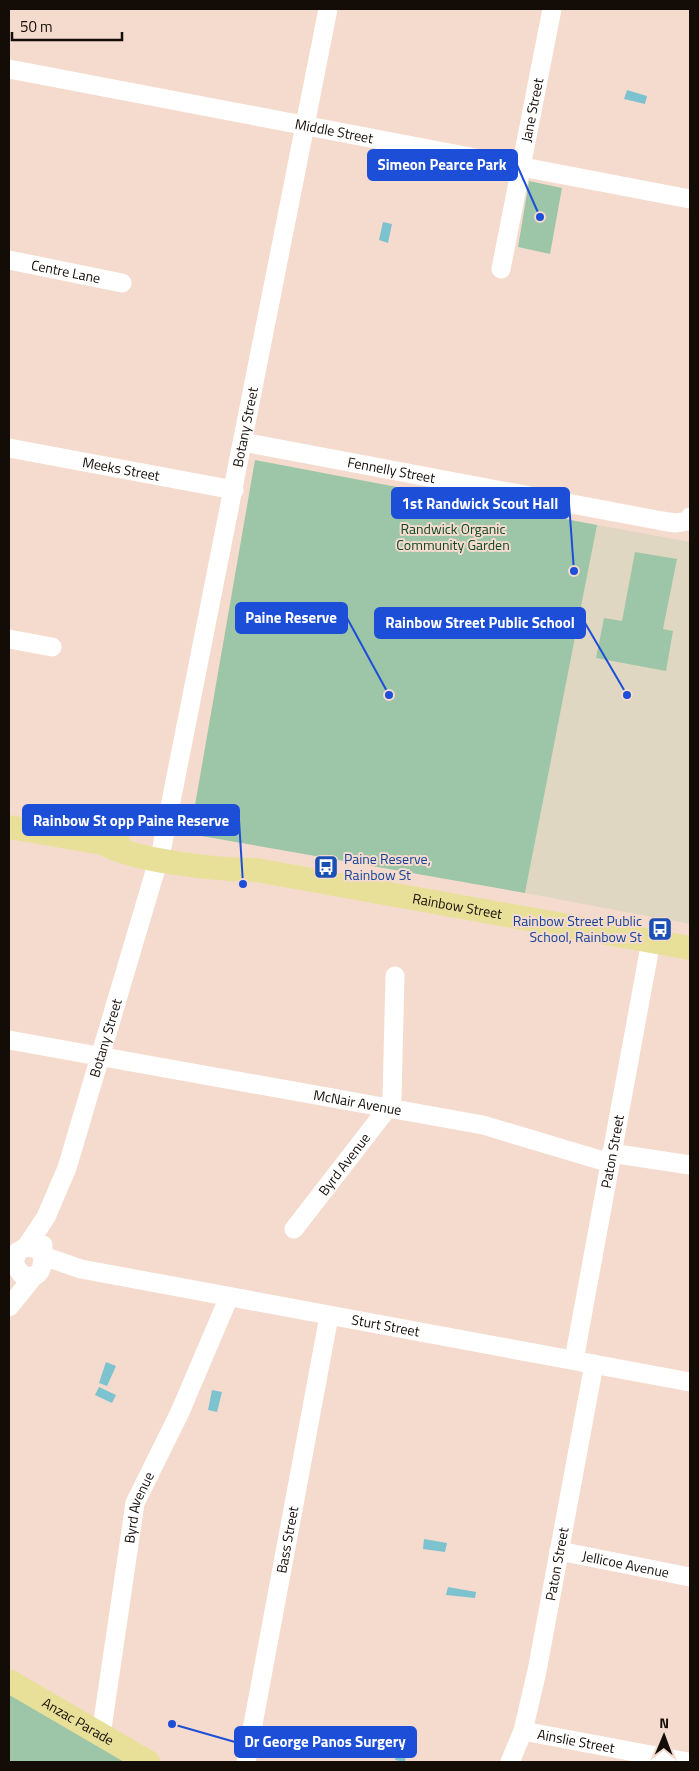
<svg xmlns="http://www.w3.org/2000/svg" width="699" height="1771" viewBox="0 0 699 1771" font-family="'Titillium Web',sans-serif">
  <rect width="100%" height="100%" fill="#f5dbcd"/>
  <path fill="#dfd7c1" d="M597 525 690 542V924L525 893Z"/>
  <path fill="#9dc6a8" d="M529 181 562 188 550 254 518 247Z
    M255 460 597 525 525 893 190 834Z
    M635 552 677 559 663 629 673 631 666 671 596 658 604 618 622 621Z
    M9 1691 132 1762H9Z"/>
  <path fill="#7cc2cf" d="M627 90 647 96 645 104 624 99Z
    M383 222 392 224 388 243 379 240Z
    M106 1362 116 1366 107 1386 99 1383Z
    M99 1387 116 1395 112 1403 95 1395Z
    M212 1390 222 1392 217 1412 208 1410Z
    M424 1539 447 1543 445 1552 423 1549Z
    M448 1587 476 1592 475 1598 446 1595Z
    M399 1739 407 1740 405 1762 395 1760Z"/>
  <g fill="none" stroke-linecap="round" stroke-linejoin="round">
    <g stroke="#fff" stroke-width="19">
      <path id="s1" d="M9 69 690 199"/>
      <path id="s2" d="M9 260 122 283"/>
      <path id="s3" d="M501 269 552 9"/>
      <path id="s4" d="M243 442 662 521 676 523 688 521 690 517"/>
      <path id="s5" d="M9 448 234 490"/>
      <path d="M9 639 52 647"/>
      <path id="s6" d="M162 847 328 9"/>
      <path id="s7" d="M9 1040 483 1125 610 1163"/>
      <path d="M611 1153 690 1165"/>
      <path id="s8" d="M294 1229 387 1109 392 1098 395 976"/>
      <path id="s9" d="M26 1247 46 1217 67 1168 159 858"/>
      <path d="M37 1249 26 1247 17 1252 14 1264 22 1275C47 1282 42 1259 43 1245"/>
      <path id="s10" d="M43 1256 81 1269 690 1382"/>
      <path d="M9 1307 35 1275"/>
      <path id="s11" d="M574 1360 651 941"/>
      <path id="s12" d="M559 1551 690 1577"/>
      <path id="s13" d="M523 1731 688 1762"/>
      <path id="s14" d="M101 1735 135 1503 180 1412 229 1297"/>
      <path id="s15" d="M246 1762 329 1316"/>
      <path id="s16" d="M510 1762 523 1731 537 1671 594 1364"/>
    </g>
    <g stroke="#e8e098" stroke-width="24">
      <path d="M9 827 103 843 118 840"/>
      <path id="s17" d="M103 843C134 861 218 870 256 870L690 948"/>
      <path id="s18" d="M9 1681 148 1762"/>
    </g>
  </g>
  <defs>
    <symbol id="bus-square" viewBox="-11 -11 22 22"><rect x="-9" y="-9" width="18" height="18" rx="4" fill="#1a4fb4" stroke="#f5dbcd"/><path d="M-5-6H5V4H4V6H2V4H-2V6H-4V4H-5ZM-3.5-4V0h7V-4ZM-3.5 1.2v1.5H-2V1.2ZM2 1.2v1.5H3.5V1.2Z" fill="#fff"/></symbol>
  </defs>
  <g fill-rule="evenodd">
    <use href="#bus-square" x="312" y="853" width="28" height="28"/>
    <use href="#bus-square" x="646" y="915" width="28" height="28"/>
  </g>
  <g text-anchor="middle" stroke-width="4" stroke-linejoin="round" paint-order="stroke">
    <g font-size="14" fill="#140c07" stroke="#f5dbcd">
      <text dy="5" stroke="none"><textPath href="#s3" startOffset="162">Jane Street</textPath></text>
      <text dy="5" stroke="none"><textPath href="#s1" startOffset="331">Middle Street</textPath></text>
      <text dy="5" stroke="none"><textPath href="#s2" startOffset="58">Centre Lane</textPath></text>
      <text dy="5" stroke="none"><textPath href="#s6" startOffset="428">Botany Street</textPath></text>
      <text dy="5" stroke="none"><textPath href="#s5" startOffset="114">Meeks Street</textPath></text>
      <text dy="5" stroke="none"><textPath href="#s4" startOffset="151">Fennelly Street</textPath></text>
      <text dy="5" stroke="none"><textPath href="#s17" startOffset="361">Rainbow Street</textPath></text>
      <text dy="5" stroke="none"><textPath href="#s9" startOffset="225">Botany Street</textPath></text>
      <text dy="5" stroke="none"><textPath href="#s7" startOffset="354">McNair Avenue</textPath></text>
      <text dy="5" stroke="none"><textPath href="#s11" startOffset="212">Paton Street</textPath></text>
      <text dy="5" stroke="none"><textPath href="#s8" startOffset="82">Byrd Avenue</textPath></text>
      <text dy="5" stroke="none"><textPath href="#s10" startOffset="350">Sturt Street</textPath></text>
      <text dy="5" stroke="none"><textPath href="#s14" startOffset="231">Byrd Avenue</textPath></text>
      <text dy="5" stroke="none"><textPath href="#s15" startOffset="226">Bass Street</textPath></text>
      <text dy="5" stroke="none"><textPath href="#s12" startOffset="68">Jellicoe Avenue</textPath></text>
      <text dy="5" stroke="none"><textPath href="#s16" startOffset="204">Paton Street</textPath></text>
      <text dy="5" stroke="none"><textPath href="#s18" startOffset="80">Anzac Parade</textPath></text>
      <text dy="5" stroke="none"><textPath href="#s13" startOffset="54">Ainslie Street</textPath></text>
    </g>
    <g font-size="14" fill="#0c4726" stroke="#f5dbcd">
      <text x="453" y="534">Randwick Organic<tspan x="453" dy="16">Community Garden</tspan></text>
    </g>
    <g font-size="14" fill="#164399" stroke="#f5dbcd" text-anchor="start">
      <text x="344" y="864">Paine Reserve,<tspan x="344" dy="16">Rainbow St</tspan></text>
      <text x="642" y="926" text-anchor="end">Rainbow Street Public<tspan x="642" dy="16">School, Rainbow St</tspan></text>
    </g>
  </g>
  <path fill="none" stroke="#1d4ed8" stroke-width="2" d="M540 217L517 165M574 571L569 503M389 695L347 618M627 695L585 623M243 884L239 820M172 1724L235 1742"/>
  <g fill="#1d4ed8" stroke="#f5dbcd" stroke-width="2">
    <circle cx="540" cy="217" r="5"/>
    <circle cx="574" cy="571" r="5"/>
    <circle cx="389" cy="695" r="5"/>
    <circle cx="627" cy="695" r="5"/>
    <circle cx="243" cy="884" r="5"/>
    <circle cx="172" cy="1724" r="5"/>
  </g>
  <g fill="#1d4ed8" stroke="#1d4ed8" stroke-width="2">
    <rect x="368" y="150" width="149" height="30" rx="5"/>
    <rect x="392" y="488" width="177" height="30" rx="5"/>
    <rect x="236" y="603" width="111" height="30" rx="5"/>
    <rect x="375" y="608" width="210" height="30" rx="5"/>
    <rect x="23" y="805" width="216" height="30" rx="5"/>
    <rect x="235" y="1727" width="181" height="30" rx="5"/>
  </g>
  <g font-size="15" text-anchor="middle" font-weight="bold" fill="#fff">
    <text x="442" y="170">Simeon Pearce Park</text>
    <text x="480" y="509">1st Randwick Scout Hall</text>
    <text x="291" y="623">Paine Reserve</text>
    <text x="480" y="628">Rainbow Street Public School</text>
    <text x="131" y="826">Rainbow St opp Paine Reserve</text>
    <text x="325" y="1747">Dr George Panos Surgery</text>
  </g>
  <rect width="699" height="1771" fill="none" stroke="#140c07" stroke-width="20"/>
  <g transform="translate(664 1736) rotate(1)" stroke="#f5dbcd" stroke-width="4" paint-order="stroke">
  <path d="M0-4L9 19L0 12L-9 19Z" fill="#140c07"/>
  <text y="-8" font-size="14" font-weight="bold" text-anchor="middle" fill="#140c07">N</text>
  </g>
  <path d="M12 32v8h110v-8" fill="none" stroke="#140c07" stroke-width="2.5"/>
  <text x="20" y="32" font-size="15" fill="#140c07" stroke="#f5dbcd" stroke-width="4" paint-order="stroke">50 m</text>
</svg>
